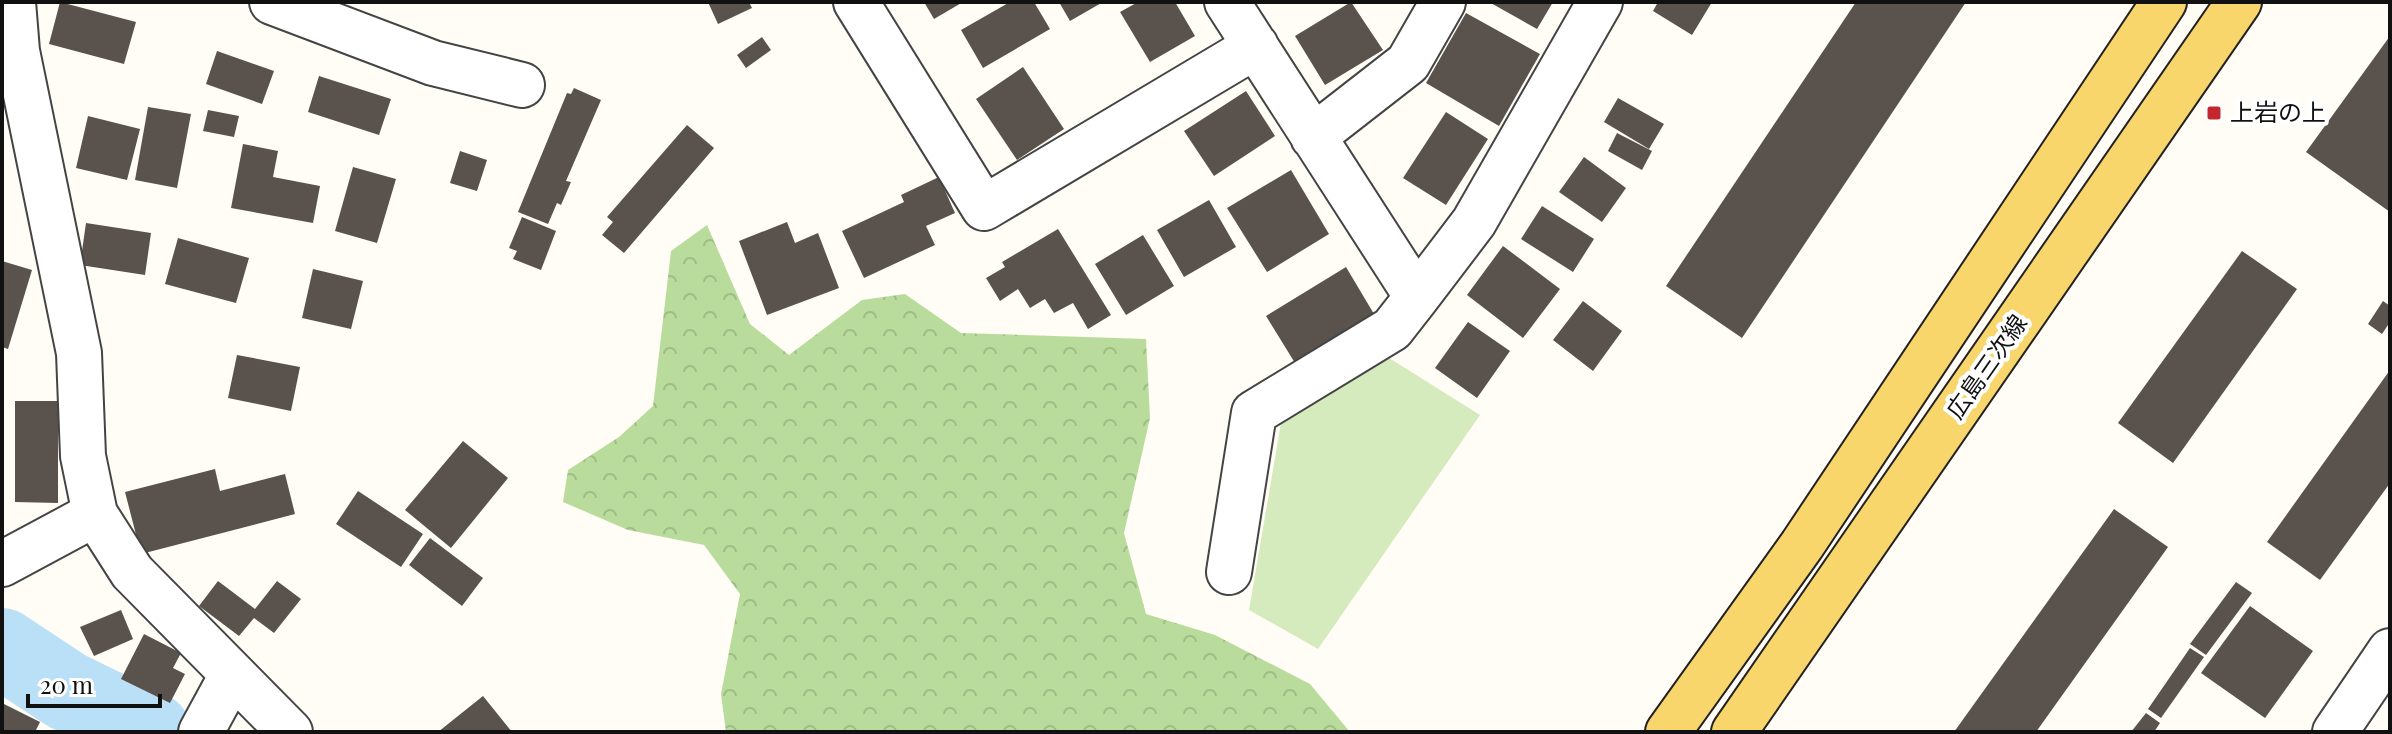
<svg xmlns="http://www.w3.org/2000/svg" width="2392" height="734" viewBox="0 0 2392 734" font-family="'Playfair Display','Noto Sans JP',serif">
  <defs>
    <pattern id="forest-crowns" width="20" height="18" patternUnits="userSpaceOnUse" patternTransform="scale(2)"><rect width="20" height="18" fill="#b9dc9c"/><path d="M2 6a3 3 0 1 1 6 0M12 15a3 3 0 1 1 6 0" fill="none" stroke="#9ebc85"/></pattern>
  </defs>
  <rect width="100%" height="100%" fill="#fffdf5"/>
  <path fill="#d5ebbd" d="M1386 356 1480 415 1318 649 1249 610 1282 417Z"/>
  <path fill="url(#forest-crowns)" d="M707 225 750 324 789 355 862 300 905 294 961 333 1146 339 1150 418 1124 533 1146 614 1215 635 1310 684 1350 732H726L721 694 740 594 704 545 628 530 563 502 568 470 619 437 653 406 671 251Z"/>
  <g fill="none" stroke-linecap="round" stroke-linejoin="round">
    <path stroke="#b9e0f7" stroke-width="80" d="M2 648 67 691 151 732"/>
  </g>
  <path fill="#5a524d" d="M60 2 136 22 124 64 49 44Z
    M708 2H749L752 8 718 24Z
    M924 2H963L934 19Z
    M1010 2H1034L1050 29 983 68 961 30Z
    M1059 2H1103L1070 21Z
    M1138 2H1175L1195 36 1150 62 1120 12Z
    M1351 2 1383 50 1325 85 1295 36Z
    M1489 2H1553L1537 29Z
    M1658 2H1712L1692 35 1653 11Z
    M1856 2H1966L1742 338 1666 286Z
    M1466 13 1540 54 1499 126 1426 83Z
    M2390 36V212L2306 152Z
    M762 37 771 50 746 68 737 55Z
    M217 51 274 71 262 104 206 84Z
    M1023 67 1064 129 1017 160 976 99Z
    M319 76 391 99 379 135 308 112Z
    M574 88 601 100 566 181 571 182 561 205 557 203 548 224 518 212 567 93 571 94Z
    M1246 91 1275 136 1214 176 1184 131Z
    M1618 98 1664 124 1649 149 1604 122Z
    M148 107 191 114 177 188 135 180Z
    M208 110 239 116 234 137 203 131Z
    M1446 112 1488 139 1446 205 1403 178Z
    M88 116 140 129 127 180 76 168Z
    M687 125 714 148 624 253 602 235 613 222 607 217Z
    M1617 133 1652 151 1642 170 1608 151Z
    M243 144 278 151 273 177 320 186 313 223 231 208Z
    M460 151 487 160 477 191 450 183Z
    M1584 157 1626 188 1602 222 1559 192Z
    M353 167 396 179 377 243 335 231Z
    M1291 170 1329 234 1267 272 1227 208Z
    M939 177 955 213 926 226 935 245 864 278 842 231 904 202 901 195Z
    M1209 200 1236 247 1184 277 1157 230Z
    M1542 206 1594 239 1573 272 1521 239Z
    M522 217 556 231 541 270 513 259 517 251 509 248Z
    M787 222 795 243 818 233 839 288 767 315 739 241Z
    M86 223 151 233 145 275 80 265Z
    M1058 229 1111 315 1088 329 1073 303 1054 313 1045 299 1030 308 1018 289 1000 301 986 278 1005 267 1002 262Z
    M1143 235 1174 286 1126 315 1095 264Z
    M178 238 249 258 236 303 165 284Z
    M1503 246 1560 289 1523 338 1467 295Z
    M2242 251 2297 289 2173 463 2118 423Z
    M2 261 32 270 8 349 2 347Z
    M1346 267 1374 314 1295 363 1266 316Z
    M313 269 363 281 351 329 302 318Z
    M1583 301 1622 331 1593 371 1553 340Z
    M2383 301 2390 306V322L2382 334 2368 324Z
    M1468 322 1510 351 1477 398 1435 368Z
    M237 355 300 367 291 411 228 398Z
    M2390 370V483L2320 580 2267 542Z
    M15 401H58V503L15 502Z
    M463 441 508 478 451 548 405 510Z
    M215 469 220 491 285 474 295 514 141 554 125 492Z
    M358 491 423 534 401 567 336 524Z
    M2114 509 2168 547 2036 732H1954Z
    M430 538 483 578 462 606 409 565Z
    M218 581 255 609 277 581 301 599 274 633 254 618 239 636 199 606Z
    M2236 582 2252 593 2206 655 2190 644Z
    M2250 606 2313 651 2265 718 2201 673Z
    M121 610 133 639 94 656 80 627Z
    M144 634 181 653 173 668 185 674 170 703 121 679Z
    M2190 648 2204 657 2161 718 2148 709Z
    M483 696 512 732H438Z
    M2 703 40 722 35 732H2Z
    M2146 713 2160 723 2154 732H2131Z"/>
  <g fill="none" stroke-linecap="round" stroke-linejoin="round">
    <defs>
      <path id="minor" d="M13 2 17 51 79 353 83 456 95 514 132 572 290 732
        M272 2 433 63 522 85
        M856 2 984 208 1256 46
        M1227 2 1417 297 1474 222 1600 2
        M1313 137 1408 63 1443 2
        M2 564 95 514
        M1229 572 1254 413 1392 329 1417 297
        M201 732 232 675
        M2335 732 2390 651"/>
      <path id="major" d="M1668 732 1802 545 2164 2
        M1734 732 2239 2"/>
    </defs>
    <use href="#minor" stroke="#444" stroke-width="48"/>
    <use href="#major" stroke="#222" stroke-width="48"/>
    <use href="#minor" stroke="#fff" stroke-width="44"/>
    <use href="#major" stroke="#f9d66b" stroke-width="44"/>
  </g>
  <rect fill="#c4262e" stroke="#fff" stroke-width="3" x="2206" y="105" width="16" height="16" rx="4"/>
  <g text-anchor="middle" stroke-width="8" stroke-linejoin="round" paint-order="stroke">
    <g font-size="24" fill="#111" stroke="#fff" text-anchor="start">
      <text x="2230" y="121">上岩の上</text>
    </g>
    <g font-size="24" fill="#111" stroke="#fff">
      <text transform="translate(1987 367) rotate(-55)" y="8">広島三次線</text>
    </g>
  </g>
  <rect width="2392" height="734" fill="none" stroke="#111111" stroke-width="8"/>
  <path d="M28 694v12h132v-12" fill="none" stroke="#111111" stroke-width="4"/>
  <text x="40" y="694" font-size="24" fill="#111111" stroke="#ffffff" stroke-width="6" paint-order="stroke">20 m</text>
</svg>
